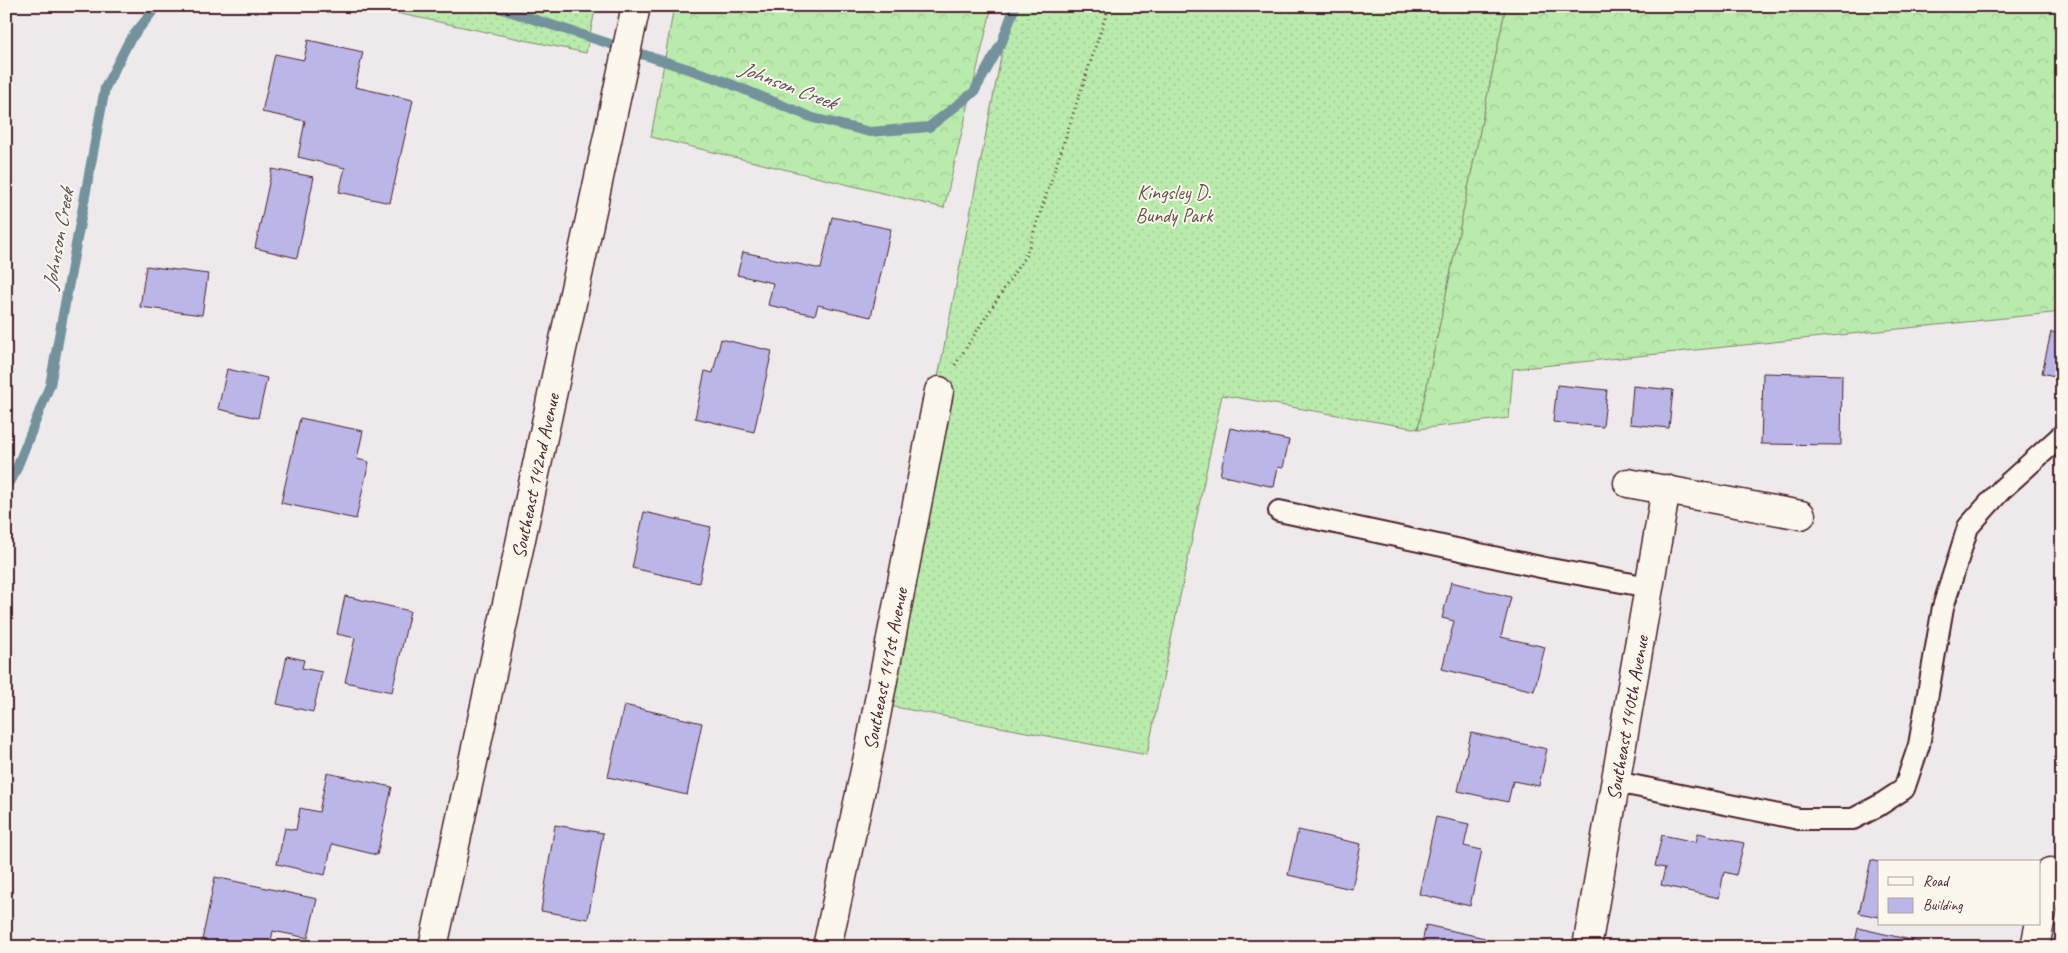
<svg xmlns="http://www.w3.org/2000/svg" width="2068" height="953" viewBox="0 0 2068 953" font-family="Caveat,sans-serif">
  <defs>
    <pattern id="grass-dots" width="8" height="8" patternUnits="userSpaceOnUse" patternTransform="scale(1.25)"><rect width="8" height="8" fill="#b9ebac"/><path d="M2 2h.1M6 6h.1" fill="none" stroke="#a1c994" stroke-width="1.8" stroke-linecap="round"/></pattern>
    <pattern id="forest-crowns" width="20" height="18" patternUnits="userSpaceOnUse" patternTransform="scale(1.25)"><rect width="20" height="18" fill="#b9ebac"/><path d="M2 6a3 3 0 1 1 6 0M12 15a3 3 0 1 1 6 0" fill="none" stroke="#a1c994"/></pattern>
  </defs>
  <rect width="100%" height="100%" fill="#eeeaeb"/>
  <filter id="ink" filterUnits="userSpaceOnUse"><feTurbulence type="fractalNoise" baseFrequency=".02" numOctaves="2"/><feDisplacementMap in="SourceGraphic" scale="10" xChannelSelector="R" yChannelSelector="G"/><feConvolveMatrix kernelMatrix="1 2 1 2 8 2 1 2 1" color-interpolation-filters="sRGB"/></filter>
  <g filter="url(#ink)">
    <path fill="url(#grass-dots)" stroke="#82856c" d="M363 6H596L586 53Z
      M1011 6H1506L1418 429 1222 395 1147 755 874 703Z"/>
    <path fill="url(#forest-crowns)" stroke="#82856c" d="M674 6H992L944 208 651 137Z
      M1506 6H2062V312L1513 369 1509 418 1418 429Z"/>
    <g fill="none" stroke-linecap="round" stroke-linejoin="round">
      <path stroke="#73929b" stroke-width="10" d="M493 6 716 78 813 118 870 132 929 127 974 92 1002 42 1015 6
        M6 486 14 475 50 385 105 88 129 41 157 6"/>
    </g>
    <path fill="#bab6e8" stroke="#4a1f2b" d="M308 40 363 52 355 87 413 100 390 203 339 192 345 168 298 157 305 121 262 112 275 54 304 60Z
      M272 169 314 177 297 258 255 248Z
      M832 217 891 229 871 317 818 305 815 315 768 305 773 283 737 275 743 252 821 269Z
      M146 266 208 274 202 315 140 307Z
      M2051 332 2062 334V378L2042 373Z
      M721 339 772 351 754 432 695 418 705 371 713 373Z
      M227 369 267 378 258 418 218 409Z
      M1763 373 1842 375 1841 445 1761 444Z
      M1557 385 1607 390 1603 427 1553 422Z
      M1633 386 1673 390 1669 428 1630 424Z
      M300 418 363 431 357 459 369 462 356 519 281 503Z
      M1230 428 1289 440 1283 468 1278 467 1274 487 1220 475Z
      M644 512 711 527 699 583 632 568Z
      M1451 582 1511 597 1501 637 1545 647 1534 691 1442 669 1454 621 1442 618Z
      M345 596 410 611 392 692 345 682 355 638 337 634Z
      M287 656 304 660 302 668 322 672 313 712 277 704Z
      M624 705 702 723 687 795 608 777Z
      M1471 733 1547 749 1539 786 1513 781 1508 802 1458 791Z
      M327 773 392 787 377 855 332 844 325 875 277 864 285 828 296 830 300 808 319 812Z
      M1436 817 1469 824 1464 846 1482 850 1470 906 1419 894Z
      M555 825 603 833 588 919 541 911Z
      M1298 830 1361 844 1352 889 1288 875Z
      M1698 833 1744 843 1736 875 1724 872 1719 898 1661 885 1665 868 1655 866 1662 835 1696 842Z
      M1871 860 1879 862V917L1859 913Z
      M215 877 317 899 308 938 273 931 270 947H211L201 945Z
      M1426 925 1485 938 1483 947H1421Z
      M1858 928 1920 942 1919 947H1854Z"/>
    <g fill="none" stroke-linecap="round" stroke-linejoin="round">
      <defs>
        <path id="service" d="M1279 511 1545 568 1649 587
          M1616 782 1799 819H1853L1878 806 1904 789 1919 745 1943 607 1968 527 2002 489 2062 435"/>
        <path id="minor" d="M1628 483 1801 515
          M433 947 636 6
          M827 947 869 752 939 391
          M1587 947 1666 489
          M2035 947 2050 872"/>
      </defs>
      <use href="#service" stroke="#4a1f2b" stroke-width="24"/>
      <use href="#minor" stroke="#4a1f2b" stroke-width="31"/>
      <path stroke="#4a1f2b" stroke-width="3" stroke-dasharray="1 4" stroke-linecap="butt" d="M955 365 1027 253 1109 6"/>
      <use href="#service" stroke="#fbf7ec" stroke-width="20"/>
      <use href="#minor" stroke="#fbf7ec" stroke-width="28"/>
    </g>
  </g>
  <g text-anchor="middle" stroke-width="4" stroke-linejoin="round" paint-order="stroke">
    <g font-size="20" fill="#66524b" stroke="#fbf7ec">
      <text x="1174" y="199">Kingsley D.<tspan x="1174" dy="23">Bundy Park</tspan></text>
    </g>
    <g font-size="20" fill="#4a1f2b" stroke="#fbf7ec">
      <text transform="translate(535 476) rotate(-78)" y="7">Southeast 142nd Avenue</text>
      <text transform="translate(885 669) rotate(-79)" y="7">Southeast 141st Avenue</text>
      <text transform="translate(1627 718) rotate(-80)" y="7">Southeast 140th Avenue</text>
    </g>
    <g font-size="21" font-style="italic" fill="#5b4f5a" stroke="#fbf7ec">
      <text transform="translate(788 85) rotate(21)" y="7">Johnson Creek</text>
      <text transform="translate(58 239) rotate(-80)" y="7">Johnson Creek</text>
    </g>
  </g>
  <rect width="2068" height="953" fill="none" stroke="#fbf7ec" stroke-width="25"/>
  <rect x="12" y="12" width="2043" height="928" fill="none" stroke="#4a1f2b" stroke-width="2" filter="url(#ink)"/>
  <rect x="1878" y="860" width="162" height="65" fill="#fbf7ec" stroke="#b4a19f"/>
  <rect x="1888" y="877" width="25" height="8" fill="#fbf7ec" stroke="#b4a19f"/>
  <text x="1923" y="886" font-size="15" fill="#4a1f2b">Road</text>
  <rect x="1888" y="898" width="25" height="15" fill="#bab6e8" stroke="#b4a19f"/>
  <text x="1923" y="910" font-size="15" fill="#4a1f2b">Building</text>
</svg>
